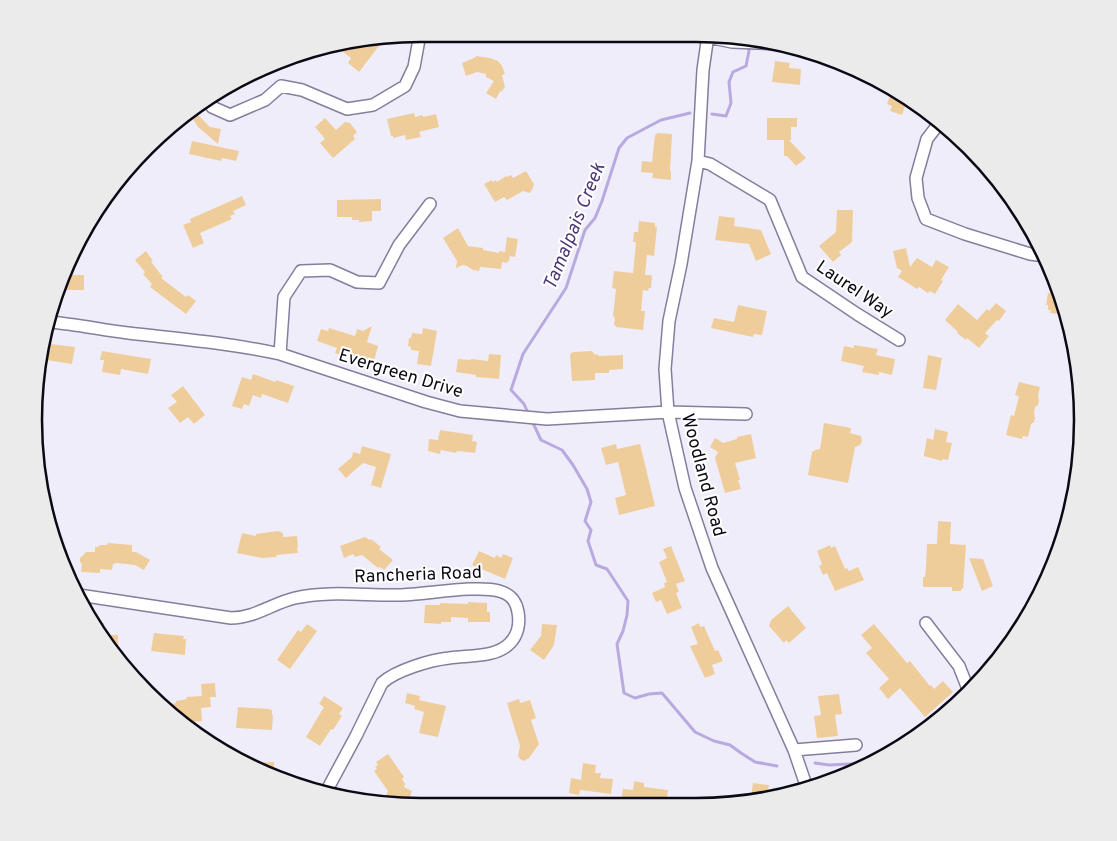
<svg xmlns="http://www.w3.org/2000/svg" width="1117" height="841" viewBox="0 0 1117 841" font-family="Overpass,sans-serif">
  <rect width="100%" height="100%" fill="#f0edfb"/>
  <g fill="none" stroke-linecap="round" stroke-linejoin="round">
    <path stroke="#b8aadf" stroke-width="3" d="M712 114 726 116 731 103 729 82 733 72 746 66 749 51 748 44
      M529 415 524 404 511 390 523 354 566 288 585 230 595 218 602 201 619 148 627 138 661 120 690 113
      M532 421 541 440 562 450 573 465 587 489 591 502 585 521 591 530 588 541 596 565 607 569 628 601 627 615 623 631 617 644 624 693 635 698 649 694 662 693 695 732 714 741 730 745 741 753 755 762 777 766
      M815 763 829 765 868 763 870 764"/>
  </g>
  <path fill="#efcd9a" d="M385 38 359 72 348 63 351 58 334 45 356 42 363 47 368 41Z
    M476 56 490 58 498 61 502 66 505 74 502 75 505 87 501 92 500 91 496 99 486 93 494 81 486 77V74L477 72 466 76 462 63 476 57Z
    M775 61 790 63 789 68 801 69 800 85 772 82Z
    M892 90 908 97 902 115 890 111 892 106 887 104Z
    M194 111 210 127 221 129 218 144 198 127 190 114Z
    M414 113 415 117 423 115V117L436 114 439 127 419 132 421 137 406 140 405 135 393 138V136H391L387 119Z
    M325 118 336 130 345 122 350 123 357 132 353 136 355 139 333 158 320 143 325 139 315 127Z
    M767 118H797V127H791V140H789L806 158 796 166 787 156H784V140H767Z
    M658 133 672 134 670 171H671V180L652 178 653 173 641 172 642 161 652 162 655 135Z
    M192 141 239 151 236 161 222 158 221 161 189 154Z
    M526 171 534 184 532 190 529 193 523 191 507 200 504 197 495 202 484 184 492 180 493 182 496 180 497 182 506 176 507 177 511 175 513 178Z
    M242 196 246 205 233 211 235 214 230 216 232 219 200 233 204 243 193 248 183 225 191 222 190 219Z
    M381 199V211H372V221L359 222V220H352V217H337V200Z
    M837 210H853L852 242 839 252 841 255 833 262 819 246 836 232Z
    M719 216 735 218 734 226 761 230 771 254 756 261 749 244 715 240Z
    M639 221 655 223V227H657L654 256 647 255 645 275H651L652 277 651 288H649L648 291 643 290 641 311H645L643 330 616 327V326L614 325 615 318 613 316 616 289 612 288 614 271 633 273 636 242H633L634 232H638Z
    M458 228 468 246 483 248V250L499 253V251L505 252 507 237 518 239 515 257 510 256 509 261H508L507 263 502 262 501 269 480 267 479 271 473 270 467 266 463 265 456 268 457 261 443 238Z
    M906 248 910 267 917 258 932 267 936 260 949 267 941 280 943 281 935 294 930 291 928 293 919 287 917 289 898 277 902 271 897 268 893 251Z
    M146 251 153 261 151 262 163 277 161 278 186 297 188 295 196 301 186 314 150 287 152 284 143 274 145 272 135 260Z
    M66 275H84V290H60L65 276Z
    M1048 293 1060 294 1067 315 1050 313 1051 310H1048V305H1046Z
    M996 303 1006 311 999 321 997 320 985 333 989 336 979 348 967 338 966 340 957 333 958 332 945 320 958 304 977 320 987 309 989 311Z
    M738 305 767 311 762 335 754 334 753 337 711 328 714 318 734 322Z
    M372 326 367 342 378 346 374 361 352 355 351 358 335 353 337 348 317 341 321 329 328 331 329 328 355 336 357 329 363 331Z
    M423 328 437 331 431 366 417 364 419 351 411 350V347L408 346 409 338H411L412 333 422 334Z
    M42 343 75 347 72 364 40 359Z
    M854 345 878 349 876 355 895 359 892 375 879 372V375L862 372 864 366 841 361 844 346 854 348Z
    M102 351 151 359 148 374 121 369 120 375 102 372 104 360H100Z
    M592 351 595 355 598 354V356L623 355V369L609 370V373H595V380L572 381 570 354 573 352Z
    M489 354 501 355 499 379 476 377V375L456 372 458 359 470 360 471 359 488 361Z
    M928 355 942 358 936 390 923 388Z
    M253 374 275 382 276 380 294 386 288 403 262 394 261 398 253 395 249 406 244 404 242 409 232 406 242 377 251 380Z
    M1019 382 1040 387 1038 396 1039 400 1038 405 1035 407 1034 413 1035 418 1034 422 1031 424 1028 437 1023 436 1022 439 1006 435 1011 415 1014 416 1019 396 1015 395Z
    M183 386 205 415 194 424 188 417 180 423 168 408 177 402 171 395Z
    M824 423 851 428 850 433 861 436 862 441 860 445 855 447 848 483 808 475 812 452 815 450 820 449Z
    M935 429 948 432 946 442 952 443 948 460 942 459V461L924 456V454L927 438 933 440Z
    M440 430 473 435 472 441 477 442 475 453 457 451 456 453 441 450 440 454 428 451 429 439 438 440Z
    M751 434 756 458 735 463 740 480H738L741 489 725 493 715 458 718 452 710 447 715 438 723 443 737 439V437Z
    M616 444 617 449 640 444 655 506 619 515 615 498 626 495 618 462 606 465 601 448Z
    M362 446 391 454 381 488 371 485 376 467 363 463 346 478 338 469 352 457 353 452 360 454Z
    M938 521 951 522 950 544 966 545 963 589H961V591H952V587H923V577H925L926 567 927 544H937Z
    M278 531 283 533V537L297 536 298 547 297 548 298 553 276 555 277 557 262 558 237 553 242 533 256 536V534Z
    M365 537 370 540 371 539 381 547 379 549 393 560 384 570 380 567 378 568 362 555 355 557 353 554 344 558 340 546Z
    M108 543 132 545V552H136L150 560 144 570 135 565 117 563 113 564 112 570 100 569V573L81 572 82 564 80 562V558L86 552H95V547H98L100 545H107Z
    M830 545 831 548 835 546 845 569 847 568 849 571 858 567 864 580 835 591 827 573 823 575 819 566 822 564 817 551Z
    M671 546 685 581 676 584 679 592 676 593 682 608 667 614 661 600 656 602 652 593 665 587 664 583 667 582 659 562 667 558 663 549Z
    M479 551 495 558 496 555 501 558 503 554 513 558 505 579 472 565Z
    M969 558 983 559 993 586 982 591Z
    M468 602 487 603V612H490V622H468V618L451 617V622H441V624L424 623 425 605H440V603L468 604Z
    M788 606 806 628 789 643 786 640 784 643 769 626 771 620Z
    M93 623H104L103 635H118V646H108L99 636Z
    M699 623 700 627 704 626 715 651 718 650 723 661 712 665 715 674 705 678 690 646 698 644 691 627Z
    M307 624 317 631 290 669 277 660 298 630 301 632Z
    M542 624 557 625 554 645 544 660 530 650 541 636Z
    M874 624 907 663 910 661 930 686 931 685 934 689 943 681 953 692 925 717 900 688 888 699 879 688 889 679 866 653 872 648 861 635Z
    M154 633 184 636 183 639H186L185 655 151 651Z
    M215 683 216 697H210L211 707 201 708 202 721 185 723 173 714 172 704 176 703V701L187 699 186 697 202 696 201 684Z
    M407 693 420 696 419 700 446 706 438 737 419 733 424 712 414 709 415 706 405 703Z
    M839 694 842 714 835 715 838 736 817 738 814 716 821 715 818 696Z
    M324 696 343 708 339 714 342 716 333 730 331 729 320 746 306 737 324 707 319 704Z
    M519 699 520 703 530 700 536 718 531 720 539 744 529 758 524 761 520 759 518 756 520 746 507 703Z
    M238 707 270 709V710H272V715H273L272 730 236 728Z
    M388 754 404 777 402 779 405 784 404 787 412 791 407 804H382L388 791 374 771 377 769 375 767 378 765 376 762Z
    M274 762V777L244 763Z
    M583 763 596 765 595 773H601L600 778 613 779 611 794 580 790 579 795 569 793 571 778 581 780Z
    M634 781 644 783V787L668 790 666 804H641L621 801 623 789 633 790Z
    M753 783 769 785 768 790H770L769 798 750 803Z"/>
  <g fill="none" stroke-linecap="round" stroke-linejoin="round">
    <defs>
      <path id="minor" d="M708 35 703 70 698 161 681 264 669 321 665 369 668 412 685 488 712 568 794 750 807 788
        M708 37 732 42 781 44
        M208 100 212 107 230 115 265 100 281 86 302 90 347 109 373 105 405 86 414 67 420 34
        M940 122 927 139 916 178 918 198 926 219 965 234 1030 254 1045 256
        M698 161 710 164 770 200 802 277 857 314 899 340
        M49 322C76 324 102 330 128 333 179 339 230 343 280 354L426 402 460 411 547 419 668 412 746 414
        M280 354 284 297 301 271 330 270 357 282 379 283 399 245 430 204
        M79 595 231 618C255 618 273 603 295 598 330 590 366 596 401 595 424 594 446 590 469 589 479 589 489 588 499 591 510 594 516 600 518 612 520 623 518 635 510 643 496 658 468 655 449 658 431 660 396 670 382 683L356 736 327 790 326 794
        M926 623 959 666 970 694
        M794 750 856 745"/>
    </defs>
    <use href="#minor" stroke="#857d9c" stroke-width="14"/>
    <use href="#minor" stroke="#fff" stroke-width="11"/>
  </g>
  <g text-anchor="middle" stroke-width="4" stroke-linejoin="round" paint-order="stroke">
    <g font-size="18" fill="#0d0914" stroke="#fff">
      <text transform="translate(855 289) rotate(34)" y="6">Laurel Way</text>
      <text transform="translate(401 373) rotate(17)" y="6">Evergreen Drive</text>
      <text transform="translate(704 475) rotate(75)" y="6">Woodland Road</text>
      <text transform="translate(418 574) rotate(-2)" y="6">Rancheria Road</text>
    </g>
    <g font-size="19" font-style="italic" fill="#4e3879" stroke="#fff">
      <text transform="translate(573 226) rotate(-68)" y="7">Tamalpais Creek</text>
    </g>
  </g>
  <path d="M0 0H1117V841H0ZM420 42H696A378 378 0 0 1 1074 420V420A378 378 0 0 1 696 798H420A378 378 0 0 1 42 420V420A378 378 0 0 1 420 42Z" fill="#ecebec" fill-rule="evenodd"/>
  <path fill="none" stroke="#0d0914" stroke-width="2.5" d="M420 42H696A378 378 0 0 1 1074 420V420A378 378 0 0 1 696 798H420A378 378 0 0 1 42 420V420A378 378 0 0 1 420 42Z"/>
</svg>
